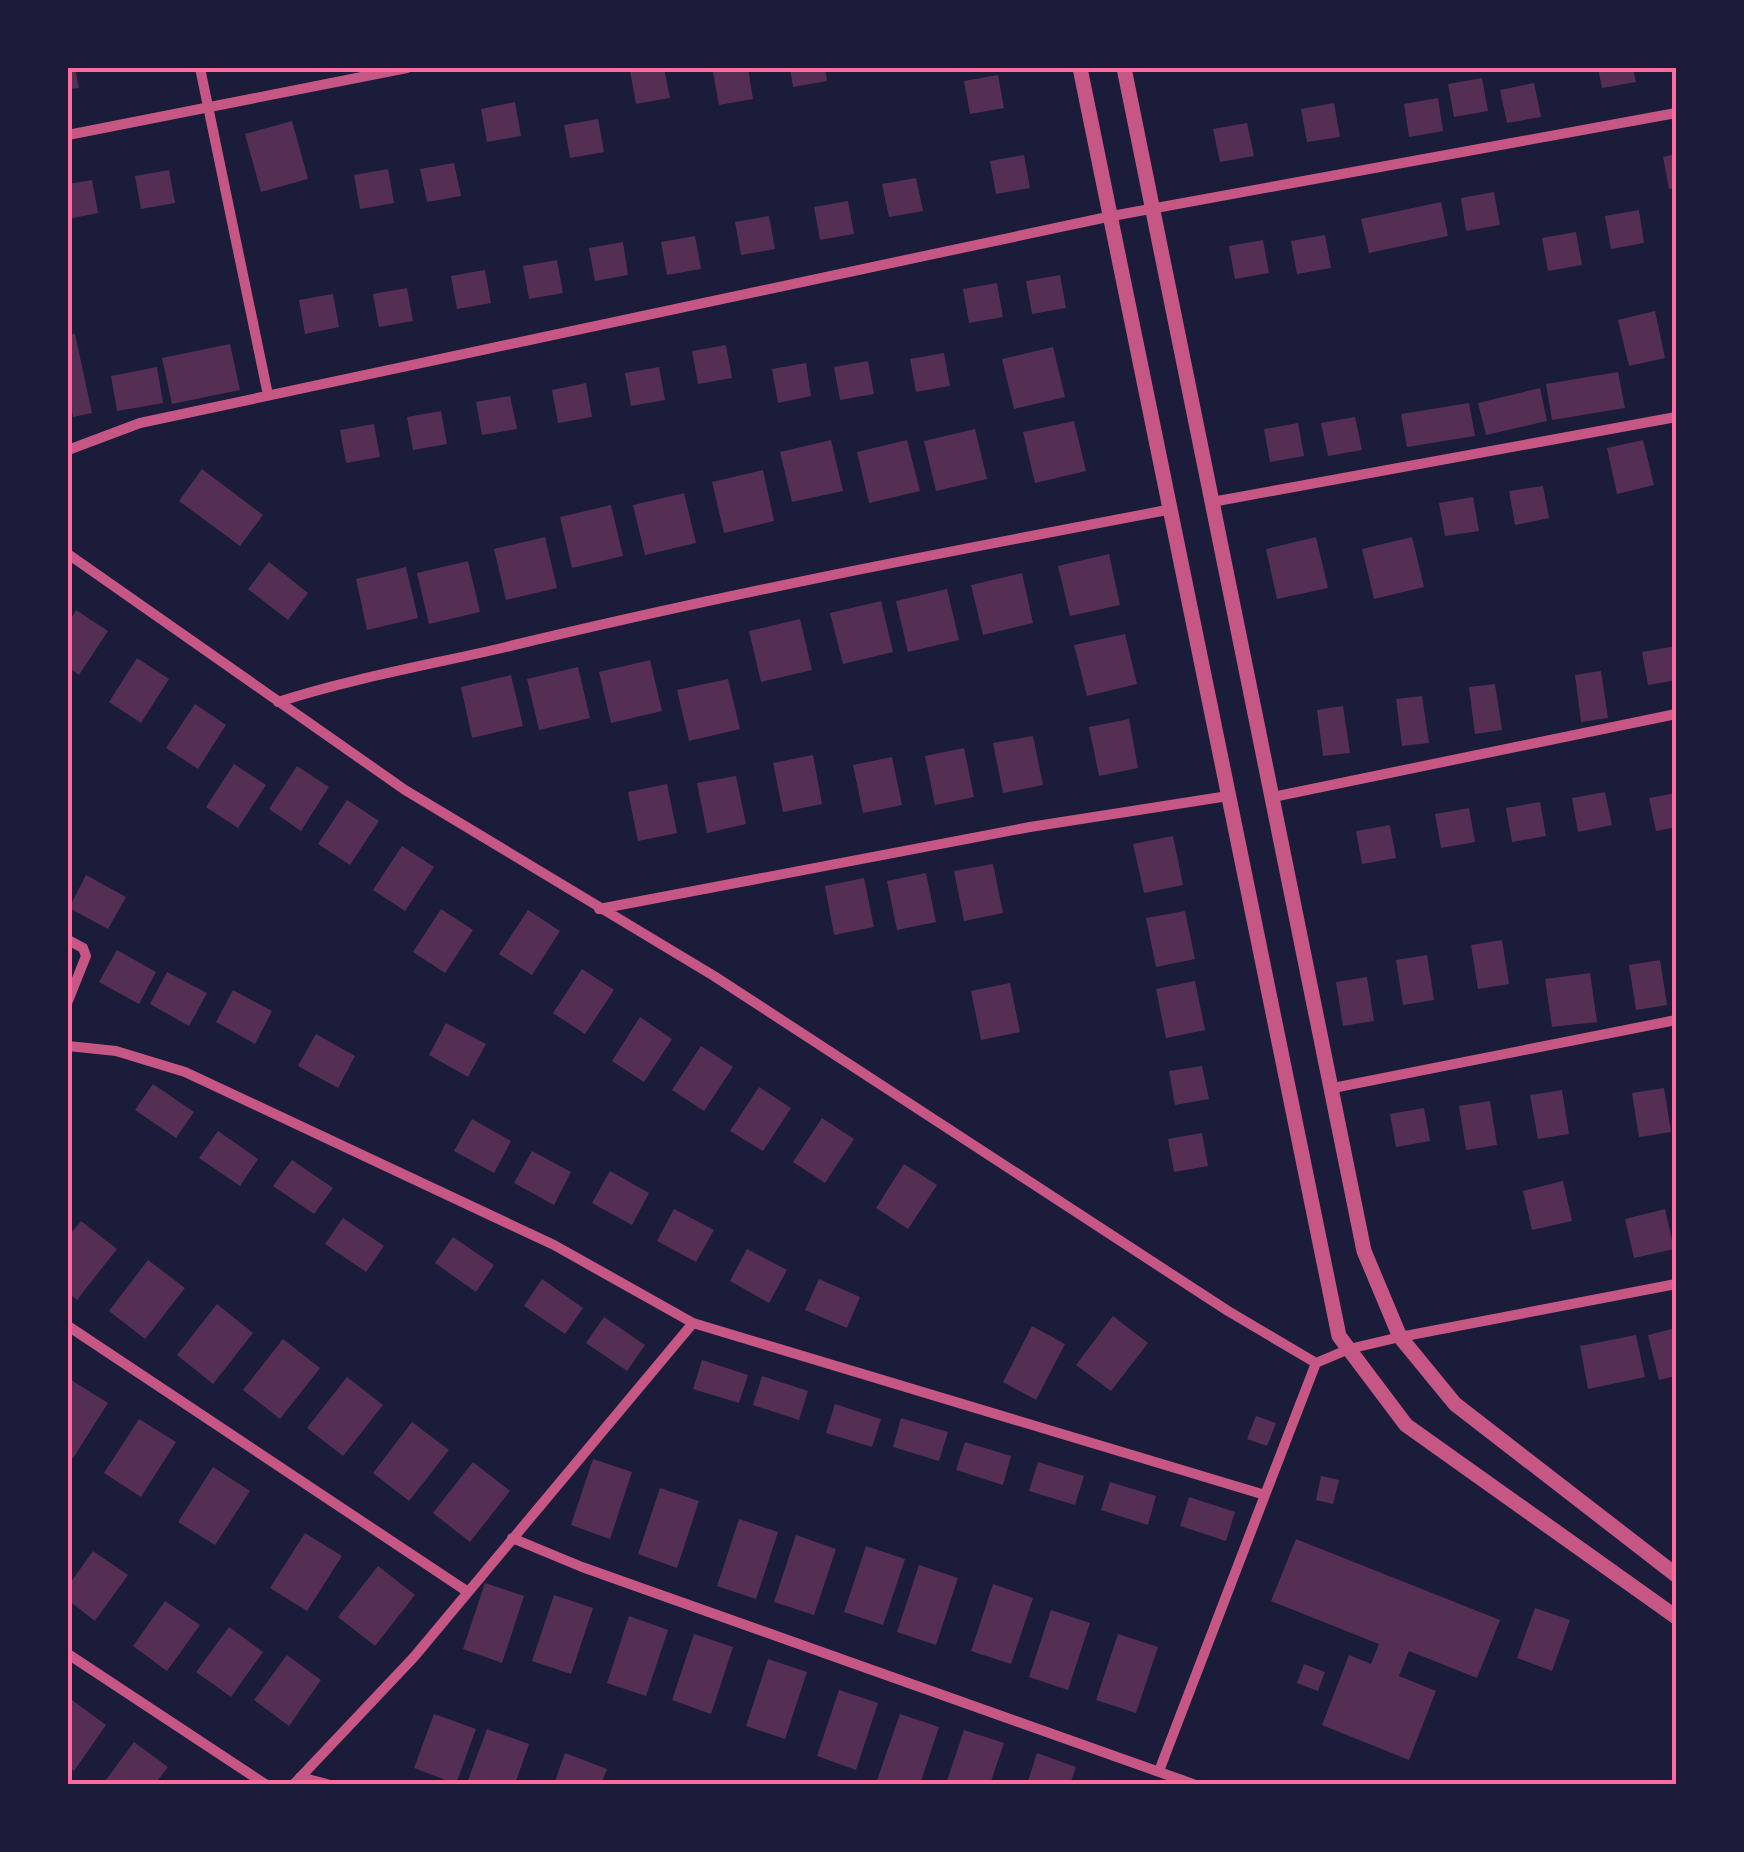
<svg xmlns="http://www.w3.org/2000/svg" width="1744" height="1852" viewBox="0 0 1744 1852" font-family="Mulish,sans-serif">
  <rect width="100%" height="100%" fill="#1b1b3a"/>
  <path fill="#542f53" d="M68 68H75L79 88 68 89Z
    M664 68 670 98 636 104 630 71Z
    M748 68 753 99 719 105 713 72Z
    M790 68H825L827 81 793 87Z
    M1598 68H1633L1636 82 1602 88Z
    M998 75 1004 108 970 114 964 81Z
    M1482 78 1488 111 1454 117 1448 84Z
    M1534 83 1541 117 1507 123 1500 90Z
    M1438 98 1443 131 1409 137 1404 104Z
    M515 102 521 136 487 142 481 109Z
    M1334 103 1340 137 1307 142 1301 109Z
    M598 119 604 152 570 158 564 125Z
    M292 121 308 179 261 192 245 134Z
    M1247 123 1254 156 1220 162 1213 129Z
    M1676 154V188L1669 189 1663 157Z
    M1024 155 1030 188 996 194 990 161Z
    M454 163 461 196 427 202 420 169Z
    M388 169 394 203 360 209 354 175Z
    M169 170 175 203 141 209 135 176Z
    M916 178 923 211 889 217 882 184Z
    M92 180 98 213 68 219V184Z
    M1494 192 1500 225 1466 231 1461 198Z
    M848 201 854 234 820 240 814 207Z
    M1441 202 1448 236 1369 253 1361 219Z
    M1639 210 1644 243 1611 249 1605 216Z
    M769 216 775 249 741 255 735 222Z
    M1576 232 1582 265 1548 271 1542 238Z
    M1325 235 1331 268 1297 274 1291 241Z
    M695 236 701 269 667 275 661 242Z
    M1263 240 1269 273 1235 279 1229 246Z
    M623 242 628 275 595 281 589 248Z
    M557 260 563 293 529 299 523 266Z
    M485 270 491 303 457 309 451 276Z
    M1060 275 1066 308 1032 314 1026 281Z
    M997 283 1003 317 969 323 963 289Z
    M407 288 413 321 379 327 373 294Z
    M333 294 339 327 305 334 299 300Z
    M1655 311 1665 358 1629 366 1618 320Z
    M75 334 92 413 73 417 68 389V335Z
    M230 344 240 390 172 404 162 358Z
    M726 345 732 378 698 384 692 351Z
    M1053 347 1065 397 1014 409 1002 359Z
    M944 353 950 386 916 392 910 359Z
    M868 361 874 394 840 400 834 367Z
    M806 363 811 396 778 403 772 369Z
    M157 367 163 403 117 411 111 376Z
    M659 367 665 400 631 406 625 373Z
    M1618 372 1625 408 1552 420 1546 384Z
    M586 383 592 417 558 423 552 390Z
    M1540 388 1547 421 1486 435 1478 403Z
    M510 396 517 429 482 435 476 402Z
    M1469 403 1475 436 1407 447 1401 414Z
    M441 411 447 444 413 450 407 417Z
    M1355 417 1362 450 1328 456 1321 423Z
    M1074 421 1086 471 1035 483 1023 432Z
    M1298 423 1304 456 1270 462 1264 429Z
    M374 424 380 457 346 463 340 430Z
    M975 429 987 479 936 491 924 441Z
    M831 440 843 491 792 502 780 452Z
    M907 440 920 491 869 503 857 452Z
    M1643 440 1654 485 1617 494 1607 448Z
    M202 469 263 515 240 546 179 501Z
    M763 470 774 521 724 533 712 482Z
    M1543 486 1549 518 1515 525 1509 491Z
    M684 493 696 543 645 555 633 505Z
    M1473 497 1479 531 1445 536 1439 503Z
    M611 505 623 556 572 568 560 517Z
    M545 537 557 588 506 600 494 549Z
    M1316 537 1328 588 1277 599 1266 549Z
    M1412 537 1424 587 1374 599 1362 549Z
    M1109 554 1120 605 1070 616 1058 566Z
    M468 561 480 612 429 624 417 573Z
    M269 562 308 593 288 620 248 589Z
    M406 567 418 618 367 630 356 579Z
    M1022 573 1033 623 983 635 971 585Z
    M947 589 959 640 908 652 896 601Z
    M881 601 893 652 843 664 830 613Z
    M76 610 108 631 79 675 68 667V624Z
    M800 619 812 670 761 682 749 631Z
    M1125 634 1137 684 1087 696 1074 645Z
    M1676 646V680L1648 685 1642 652Z
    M137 658 169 679 141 723 109 702Z
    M650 660 662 711 611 723 599 672Z
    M578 667 590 718 539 730 527 679Z
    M1601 671 1608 718 1581 722 1575 675Z
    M511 675 523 726 472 738 461 687Z
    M728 679 740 729 689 741 677 690Z
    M1495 684 1502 730 1475 734 1469 687Z
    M1422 696 1429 743 1402 746 1396 699Z
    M195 704 226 725 198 769 166 748Z
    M1343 706 1350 753 1323 756 1317 710Z
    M1129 719 1138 768 1099 776 1089 727Z
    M1033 736 1043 785 1003 793 993 743Z
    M964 748 974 797 935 805 925 756Z
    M813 755 822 804 783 812 773 763Z
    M892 757 902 805 863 813 853 765Z
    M234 764 266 785 238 828 206 807Z
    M297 766 329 787 301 831 269 809Z
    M736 776 746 824 707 833 697 783Z
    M667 784 677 833 638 841 628 792Z
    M1605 792 1612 825 1578 832 1572 798Z
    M1676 793V827L1656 831 1649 798Z
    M347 800 379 821 350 865 318 844Z
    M1540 802 1546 836 1512 842 1506 808Z
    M1469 808 1475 842 1441 848 1435 814Z
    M1390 825 1396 858 1362 864 1356 831Z
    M1173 836 1183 885 1144 893 1133 844Z
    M402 846 434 867 405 911 373 890Z
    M993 864 1003 913 964 921 954 871Z
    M926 873 936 922 897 930 887 881Z
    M86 875 126 897 108 929 69 908Z
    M864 878 874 927 834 935 825 886Z
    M441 909 473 930 445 973 413 952Z
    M528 910 560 931 532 975 499 954Z
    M1185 911 1195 959 1156 967 1146 918Z
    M1502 940 1509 984 1478 989 1471 945Z
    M117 950 156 972 139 1004 99 982Z
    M1427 955 1434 1000 1403 1005 1396 960Z
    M1660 960 1667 1005 1636 1010 1629 965Z
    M582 969 614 990 585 1034 553 1013Z
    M167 972 207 993 189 1026 150 1004Z
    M1590 973 1597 1022 1552 1027 1545 979Z
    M1367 977 1374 1021 1343 1026 1336 982Z
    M1195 981 1205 1030 1166 1038 1156 989Z
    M1010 983 1020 1032 981 1040 971 991Z
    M233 990 272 1011 255 1044 216 1022Z
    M640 1017 672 1039 644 1082 612 1061Z
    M446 1023 486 1044 468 1077 429 1055Z
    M316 1034 355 1056 338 1088 298 1066Z
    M701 1046 733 1067 704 1111 672 1090Z
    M1202 1066 1209 1099 1175 1105 1169 1071Z
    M153 1084 194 1112 176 1138 135 1110Z
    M759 1087 791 1108 763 1151 730 1131Z
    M1664 1088 1671 1132 1639 1137 1632 1093Z
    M1562 1090 1569 1134 1538 1139 1530 1095Z
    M1490 1101 1497 1145 1466 1150 1459 1106Z
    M1424 1108 1430 1141 1396 1147 1390 1114Z
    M822 1118 854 1139 825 1183 793 1162Z
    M472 1119 511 1141 494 1173 454 1151Z
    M218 1131 258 1159 240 1186 199 1158Z
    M1202 1133 1208 1166 1174 1172 1168 1139Z
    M532 1151 571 1172 554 1205 514 1183Z
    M292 1160 333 1188 314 1214 273 1186Z
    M904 1164 937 1185 908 1229 876 1208Z
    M610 1171 649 1193 632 1225 592 1203Z
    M1563 1181 1572 1221 1532 1230 1523 1191Z
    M674 1209 714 1230 696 1262 657 1241Z
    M1665 1209 1674 1249 1634 1258 1625 1219Z
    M343 1218 384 1246 366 1272 325 1244Z
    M81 1221 117 1249 77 1300 68 1293V1237Z
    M453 1237 494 1265 476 1292 435 1263Z
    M747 1249 787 1270 769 1303 730 1281Z
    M148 1260 185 1288 145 1339 109 1311Z
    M542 1279 583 1308 565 1334 524 1306Z
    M819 1279 860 1297 847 1328 805 1310Z
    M217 1304 253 1333 213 1384 177 1355Z
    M1113 1316 1148 1343 1111 1391 1076 1365Z
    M604 1317 645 1345 627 1371 586 1343Z
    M1032 1326 1065 1344 1036 1400 1003 1382Z
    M1676 1328V1376L1659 1380 1648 1335Z
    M1636 1335 1645 1377 1588 1389 1580 1346Z
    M283 1339 320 1368 280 1419 243 1390Z
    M702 1360 748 1375 739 1403 693 1389Z
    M762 1376 808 1391 799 1420 753 1405Z
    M347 1377 383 1405 343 1456 307 1428Z
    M71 1380 108 1403 73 1458 68 1454Z
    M835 1404 881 1419 872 1447 826 1433Z
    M1256 1416 1276 1423 1267 1446 1247 1439Z
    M901 1418 948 1432 939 1461 893 1447Z
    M139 1419 176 1442 141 1497 104 1473Z
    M412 1422 449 1450 409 1501 373 1473Z
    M965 1442 1011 1456 1003 1485 956 1470Z
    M593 1459 632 1472 610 1539 571 1525Z
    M473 1462 510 1491 470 1542 433 1513Z
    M1038 1462 1084 1476 1075 1505 1029 1491Z
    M213 1467 250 1491 215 1545 178 1522Z
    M1321 1476 1339 1480 1333 1504 1316 1500Z
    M1110 1482 1156 1496 1148 1525 1101 1510Z
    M660 1488 699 1501 677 1568 638 1554Z
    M1189 1497 1235 1512 1226 1541 1180 1526Z
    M739 1519 778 1532 756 1599 717 1586Z
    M305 1533 342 1556 307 1611 270 1588Z
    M796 1535 836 1549 814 1615 774 1602Z
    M1296 1539 1500 1620 1477 1678 1409 1651 1399 1676 1436 1691 1409 1760 1322 1725 1349 1655 1371 1664 1379 1644 1271 1601Z
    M866 1546 905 1559 883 1625 844 1612Z
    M93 1551 128 1575 95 1621 68 1600V1586Z
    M919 1565 958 1578 936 1645 897 1632Z
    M378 1566 415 1595 375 1646 338 1617Z
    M485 1583 524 1596 502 1663 463 1649Z
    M993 1584 1033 1598 1011 1664 971 1651Z
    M554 1595 593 1608 571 1674 532 1661Z
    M165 1601 200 1625 167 1671 133 1646Z
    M1535 1608 1570 1620 1552 1671 1517 1658Z
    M1051 1610 1090 1623 1068 1690 1029 1677Z
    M629 1616 668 1630 646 1696 607 1683Z
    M229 1627 263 1652 231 1697 196 1672Z
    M694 1634 733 1647 711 1714 672 1700Z
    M1118 1634 1158 1647 1136 1713 1096 1700Z
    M287 1655 321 1680 289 1726 254 1700Z
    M768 1659 807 1672 785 1739 746 1726Z
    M1304 1664 1325 1672 1318 1691 1297 1683Z
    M839 1690 878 1703 856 1770 817 1756Z
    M72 1700 106 1725 74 1771 68 1766V1706Z
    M434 1714 476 1729 456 1784 414 1768Z
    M900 1714 939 1727 920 1784 877 1780Z
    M487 1729 529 1744 515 1784 467 1783Z
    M964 1730 1004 1743 990 1784H946Z
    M134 1742 168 1767 155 1784H103Z
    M565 1753 607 1769 601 1784H554Z
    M1037 1753 1076 1767 1070 1784H1027Z"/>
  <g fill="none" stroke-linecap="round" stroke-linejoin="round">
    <path stroke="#c65784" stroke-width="10" d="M200 68 268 395
      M68 135 407 68
      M68 450 140 423 1112 216 1676 113
      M1212 502 1676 417
      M68 554 405 790 714 976 1228 1311 1316 1363
      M278 702C353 678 429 665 506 647 725 594 946 552 1167 510
      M1273 797 1676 714
      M599 909 1030 827 1228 796
      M68 940 83 948 86 956 68 1001
      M68 1046 116 1051 185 1072 554 1245 693 1323 1265 1495 1316 1363 1349 1349 1400 1337 1676 1284
      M1333 1088 1676 1020
      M68 1326 465 1590
      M512 1538 582 1567 1193 1784
      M68 1654 265 1784
      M1159 1771 1265 1495
      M300 1777 327 1784
      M294 1784 414 1657 693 1323"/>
    <path stroke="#c65784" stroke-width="15" d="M1080 68 1339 1336 1406 1425 1676 1617
      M1124 68 1364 1251 1400 1337 1455 1404 1676 1575"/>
  </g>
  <rect width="1744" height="1852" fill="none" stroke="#1b1b3a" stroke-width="140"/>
  <rect x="70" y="70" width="1604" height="1712" fill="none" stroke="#ff6b9d" stroke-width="4"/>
</svg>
